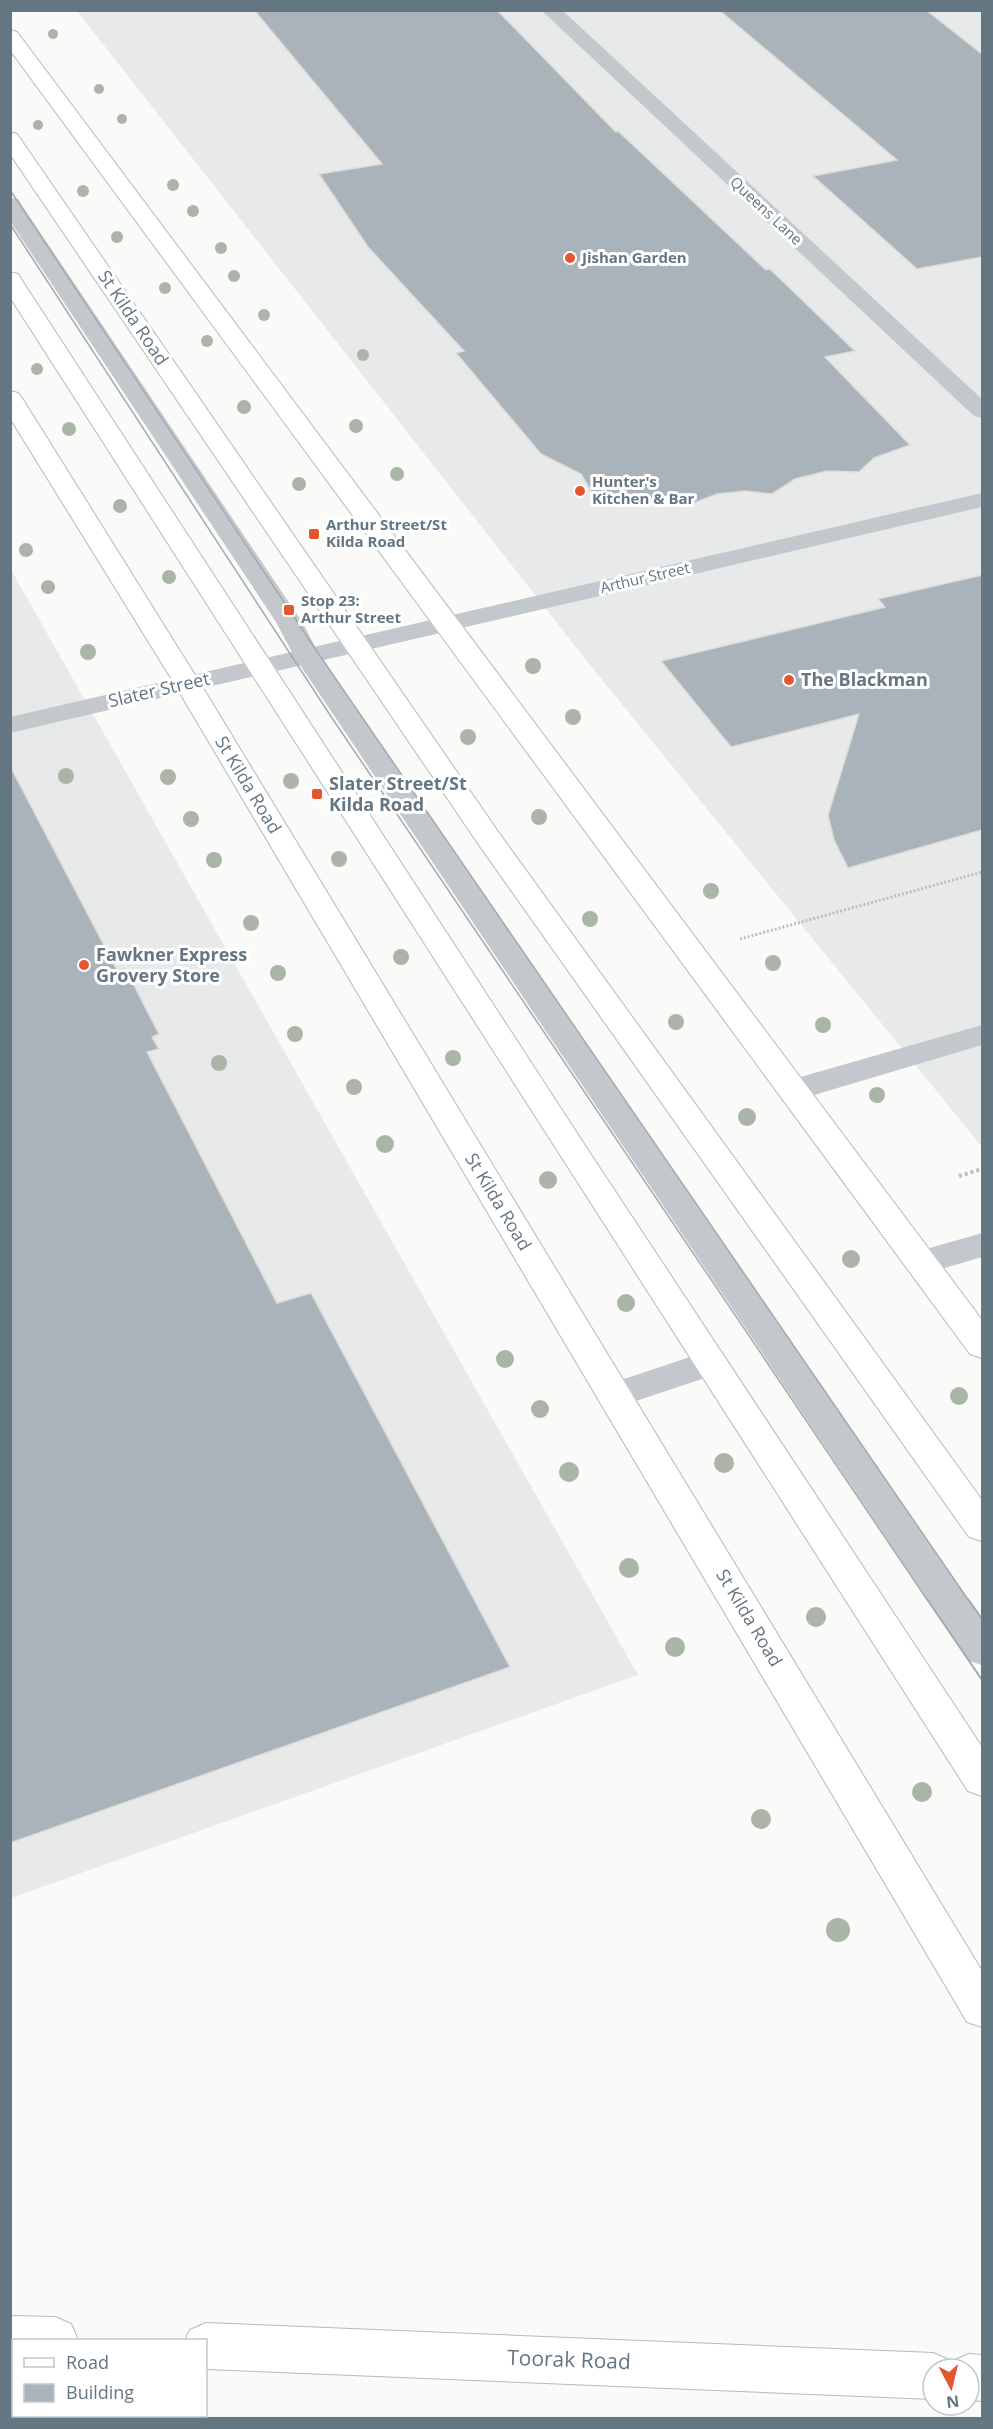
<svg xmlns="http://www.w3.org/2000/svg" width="993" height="2429" viewBox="0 0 993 2429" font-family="'Open Sans',sans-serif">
  <rect width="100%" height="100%" fill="#fafaf8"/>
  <path fill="#e8e9e9" d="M77 11H982V1147L586 660Z
    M10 568 638 1675 11 1898H10Z"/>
  <path fill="#aab3b9" stroke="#dcdcda" stroke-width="1.5" d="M254 10H497L616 132 618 131 766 270 770 269 855 351 825 357 910 445 874 458 859 472 827 471 795 479 772 494 745 491 717 494 694 503 661 498 633 499 599 504 581 474 541 454 456 353 464 351 368 247 319 174 382 164Z
    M719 10H926L982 54V257L917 269 813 176 897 160Z
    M982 575V830L848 868 834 840 828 815 859 714 731 747 661 661 885 607 878 599Z
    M10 766 117 970 125 968 159 1034 152 1037 159 1049 147 1052 277 1303 311 1293 510 1667 10 1843Z"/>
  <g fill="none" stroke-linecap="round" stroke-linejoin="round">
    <defs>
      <path id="secondary" d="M10 30 17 32 982 1320V1358L970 1354 10 50Z
        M10 391 18 393 22 398 200 683 982 1971V2027L967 2022 174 683 10 418Z"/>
      <path id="primary" d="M10 132 17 134 499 833 982 1500V1541L969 1537 479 845 10 154Z
        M10 272 18 274 21 279 588 1150 982 1747V1796L968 1791 10 297Z
        M10 2316 55 2317 71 2324 78 2340H14V2362H10Z
        M206 2323 933 2353 949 2360 951 2364 953 2361 969 2354 982 2355V2401L969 2400V2369H933V2399L206 2369V2340H185L190 2330Z"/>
    </defs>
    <use href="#secondary" stroke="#b3babf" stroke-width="2"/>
    <use href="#primary" stroke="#b5babe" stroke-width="2"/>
    <path stroke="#bbbfc2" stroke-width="3" stroke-dasharray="2 2" stroke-linecap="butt" d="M740 939 982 872"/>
    <path stroke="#bbbfc2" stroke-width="4" stroke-dasharray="3 3" stroke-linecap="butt" d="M959 1176 982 1169"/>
    <path fill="#c3c8cc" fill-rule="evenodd" d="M10 198 18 199 21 204 302 622 320 656 982 1620V1665L969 1661 294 656 276 622 10 221Z
      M982 1025V1045L794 1101 783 1098 778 1090 783 1082Z
      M982 1233V1257L921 1275 909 1272 904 1263 909 1254Z
      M711 1350 723 1354 728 1363 723 1372 615 1408 603 1404 597 1395 603 1386Z"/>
    <path fill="#c3c8cc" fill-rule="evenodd" d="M541 10H562L982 399V418L974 416Z
      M982 493V507L10 733V717Z"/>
    <use href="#secondary" fill="#fff" fill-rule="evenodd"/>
    <use href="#primary" fill="#fff" fill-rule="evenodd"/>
    <path stroke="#a2aab0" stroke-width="1.5" d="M10 190 318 653 969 1601
      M10 224 330 715 928 1601"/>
    <path stroke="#a2aab0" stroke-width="2" d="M927 1599 982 1680
      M968 1599 982 1619"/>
  </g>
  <g fill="#aab4a7">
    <circle cx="53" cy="34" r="5"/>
    <circle cx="99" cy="89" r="5"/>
    <circle cx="122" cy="119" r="5"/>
    <circle cx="38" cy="125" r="5"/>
    <circle cx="173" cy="185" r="6"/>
    <circle cx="83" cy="191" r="6"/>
    <circle cx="193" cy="211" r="6"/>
    <circle cx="117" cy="237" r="6"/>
    <circle cx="221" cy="248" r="6"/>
    <circle cx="234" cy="276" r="6"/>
    <circle cx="165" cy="288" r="6"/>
    <circle cx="264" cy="315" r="6"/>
    <circle cx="207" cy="341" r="6"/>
    <circle cx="363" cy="355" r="6"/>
    <circle cx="37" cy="369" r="6"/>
    <circle cx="244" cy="407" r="7"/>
    <circle cx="356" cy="426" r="7"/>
    <circle cx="69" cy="429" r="7"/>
    <circle cx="397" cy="474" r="7"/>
    <circle cx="299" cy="484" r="7"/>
    <circle cx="120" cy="506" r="7"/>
    <circle cx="26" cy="550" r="7"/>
    <circle cx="169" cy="577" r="7"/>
    <circle cx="48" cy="587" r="7"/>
    <circle cx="88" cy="652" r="8"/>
    <circle cx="533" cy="666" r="8"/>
    <circle cx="573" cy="717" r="8"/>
    <circle cx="468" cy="737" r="8"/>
    <circle cx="66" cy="776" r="8"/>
    <circle cx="168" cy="777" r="8"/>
    <circle cx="291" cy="781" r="8"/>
    <circle cx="539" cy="817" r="8"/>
    <circle cx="191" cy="819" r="8"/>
    <circle cx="339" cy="859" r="8"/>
    <circle cx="214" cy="860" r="8"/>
    <circle cx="711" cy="891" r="8"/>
    <circle cx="590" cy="919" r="8"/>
    <circle cx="251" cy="923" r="8"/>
    <circle cx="401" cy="957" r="8"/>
    <circle cx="773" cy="963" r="8"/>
    <circle cx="278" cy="973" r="8"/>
    <circle cx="676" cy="1022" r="8"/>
    <circle cx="823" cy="1025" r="8"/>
    <circle cx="295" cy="1034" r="8"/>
    <circle cx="453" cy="1058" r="8"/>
    <circle cx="219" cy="1063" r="8"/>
    <circle cx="354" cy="1087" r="8"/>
    <circle cx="877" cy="1095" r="8"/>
    <circle cx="747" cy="1117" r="9"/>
    <circle cx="385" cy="1144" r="9"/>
    <circle cx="548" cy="1180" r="9"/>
    <circle cx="851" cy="1259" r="9"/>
    <circle cx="626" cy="1303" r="9"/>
    <circle cx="505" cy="1359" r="9"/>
    <circle cx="959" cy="1396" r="9"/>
    <circle cx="540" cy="1409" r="9"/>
    <circle cx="724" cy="1463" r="10"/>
    <circle cx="569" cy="1472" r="10"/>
    <circle cx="629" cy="1568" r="10"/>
    <circle cx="816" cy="1617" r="10"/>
    <circle cx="675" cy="1647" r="10"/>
    <circle cx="922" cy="1792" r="10"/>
    <circle cx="761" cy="1819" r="10"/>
    <circle cx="838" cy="1930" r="12"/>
  </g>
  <g fill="#e4572e" stroke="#fff" stroke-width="2">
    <circle cx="570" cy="258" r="6"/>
    <circle cx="580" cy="491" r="6"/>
    <rect x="308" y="528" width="12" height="12" rx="3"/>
    <rect x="283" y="604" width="12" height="12" rx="3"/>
    <circle cx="789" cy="680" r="6"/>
    <rect x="311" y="788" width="12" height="12" rx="3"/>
    <circle cx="84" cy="965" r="6"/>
  </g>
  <g text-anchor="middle" stroke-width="6" stroke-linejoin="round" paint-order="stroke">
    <g font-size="15" fill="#657683" stroke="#fff">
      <text transform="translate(766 211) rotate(43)" y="5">Queens Lane</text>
      <text transform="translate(645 578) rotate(-13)" y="5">Arthur Street</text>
    </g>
    <g font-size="15" font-weight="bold" fill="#657683" stroke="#fff" text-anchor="start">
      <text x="582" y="263">Jishan Garden</text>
      <text x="592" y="487">Hunter's<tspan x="592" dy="17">Kitchen &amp; Bar</tspan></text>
      <text x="326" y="530">Arthur Street/St<tspan x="326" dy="17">Kilda Road</tspan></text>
      <text x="301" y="606">Stop 23:<tspan x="301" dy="17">Arthur Street</tspan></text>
    </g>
    <g font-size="18" fill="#657683" stroke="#fff">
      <text transform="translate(133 318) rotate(56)" y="6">St Kilda Road</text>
      <text transform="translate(159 690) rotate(-13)" y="6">Slater Street</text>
      <text transform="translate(248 785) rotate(59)" y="6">St Kilda Road</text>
      <text transform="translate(498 1202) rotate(59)" y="6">St Kilda Road</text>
      <text transform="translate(749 1618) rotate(59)" y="6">St Kilda Road</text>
    </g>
    <g font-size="18" font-weight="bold" fill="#657683" stroke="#fff" text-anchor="start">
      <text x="801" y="686">The Blackman</text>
      <text x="329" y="790">Slater Street/St<tspan x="329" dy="21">Kilda Road</tspan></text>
      <text x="96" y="961">Fawkner Express<tspan x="96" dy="21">Grovery Store</tspan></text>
    </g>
    <g font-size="21" fill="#657683" stroke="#fff">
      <text transform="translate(569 2360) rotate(2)" y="7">Toorak Road</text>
    </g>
  </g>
  <rect width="993" height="2429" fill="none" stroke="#657683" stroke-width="24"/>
  <rect x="12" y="2339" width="195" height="78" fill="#ffffff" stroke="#c1c8cd" stroke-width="1.5"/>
  <rect x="24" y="2358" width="30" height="9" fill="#ffffff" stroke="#c1c8cd" stroke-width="1.5"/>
  <text x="66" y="2369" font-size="18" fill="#657683">Road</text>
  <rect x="24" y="2384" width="30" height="18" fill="#aab3b9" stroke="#c1c8cd" stroke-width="1.5"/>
  <text x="66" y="2399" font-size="18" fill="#657683">Building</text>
  <g transform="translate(951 2387) rotate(173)"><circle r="28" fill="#ffffff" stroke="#c1c8cd" stroke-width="1.5"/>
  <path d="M0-4.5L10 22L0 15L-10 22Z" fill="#e4572e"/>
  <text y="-9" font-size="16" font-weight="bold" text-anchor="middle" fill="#657683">N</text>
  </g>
</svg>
